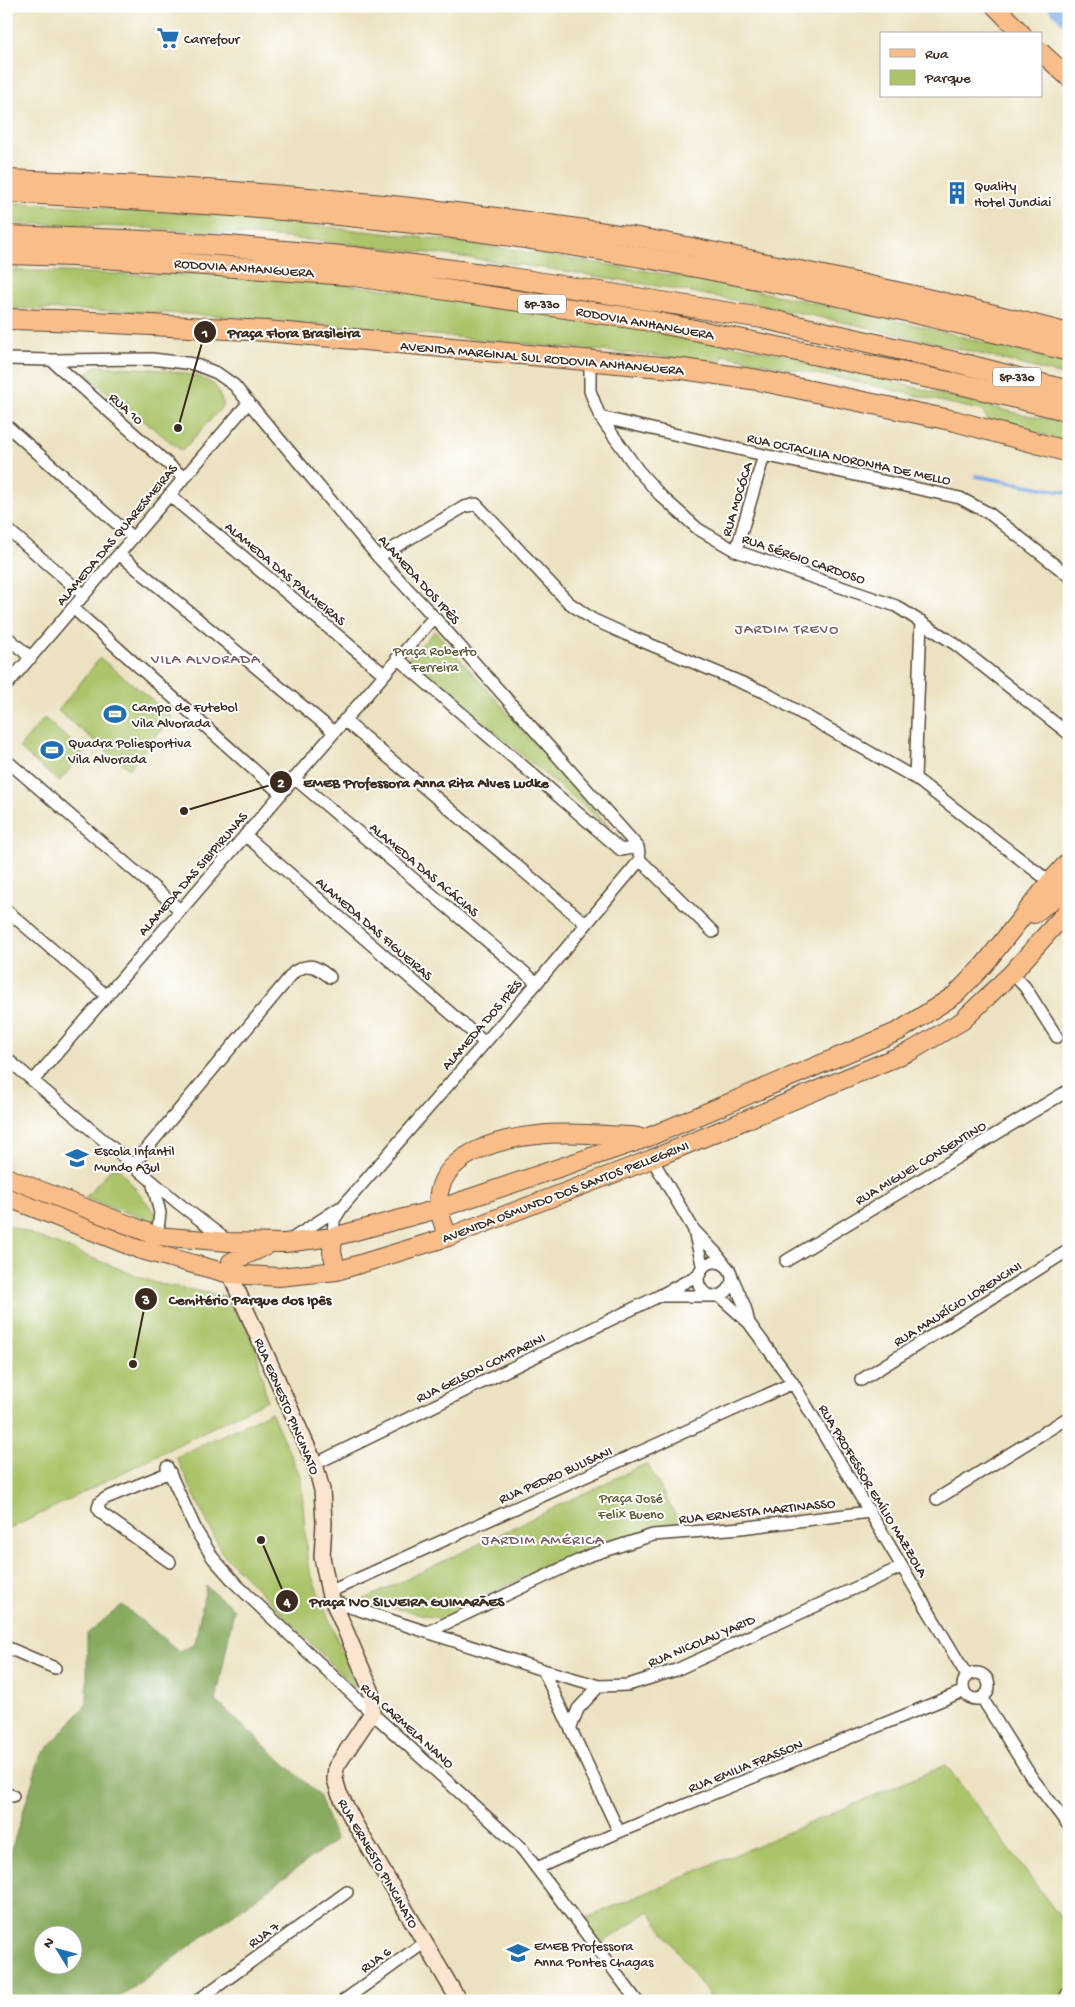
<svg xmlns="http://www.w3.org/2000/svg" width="1075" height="2007" viewBox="0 0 1075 2007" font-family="'Gochi Hand',sans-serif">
  <rect width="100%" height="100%" fill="#fff"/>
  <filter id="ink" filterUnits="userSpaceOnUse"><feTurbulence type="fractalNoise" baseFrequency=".02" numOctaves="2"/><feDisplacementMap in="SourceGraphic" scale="10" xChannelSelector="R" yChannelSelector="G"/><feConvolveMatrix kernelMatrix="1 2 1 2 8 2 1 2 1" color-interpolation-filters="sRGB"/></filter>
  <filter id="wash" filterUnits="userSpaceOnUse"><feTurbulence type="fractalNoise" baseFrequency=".0096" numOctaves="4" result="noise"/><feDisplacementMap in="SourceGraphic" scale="20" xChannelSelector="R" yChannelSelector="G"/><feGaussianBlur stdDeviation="1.12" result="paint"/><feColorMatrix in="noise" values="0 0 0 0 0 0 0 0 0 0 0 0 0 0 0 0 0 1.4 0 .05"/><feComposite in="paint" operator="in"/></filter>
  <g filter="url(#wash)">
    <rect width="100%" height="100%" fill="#ece2c1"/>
    <path fill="#abc46a" stroke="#737744" d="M6 202 207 214 428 238 516 250 684 277 748 289 912 324 1061 362 1069 364V377C789 301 500 253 212 232 143 227 75 225 6 223Z
      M6 270 145 275 214 273 286 278 466 298 860 368 890 381 1020 414 1069 423V442L987 419 983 411 857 382 723 355 721 362 253 318 145 312 6 308Z
      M96 366C122 368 198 367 216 387 219 391 221 400 224 405L182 451 86 375Z
      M435 631 613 831 407 659Z
      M100 658 172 716 129 769 58 711Z
      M44 718 84 752 59 782 19 748Z
      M115 1164 167 1227 85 1198Z
      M6 1224 155 1283 230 1297 255 1344 267 1400 6 1531Z
      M271 1412 301 1478 308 1567 358 1691 222 1553 176 1457Z
      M647 1463 679 1522 555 1561 443 1619 361 1601Z
      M946 1765 1069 1929V1986L1061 2001H713L649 1911 597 1947 584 1919Z"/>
    <path fill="#88aa5e" stroke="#626a3e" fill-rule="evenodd" d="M206 1586 234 1609 216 1701 319 1795 336 1840 114 2001H6V1867L40 1757 87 1704V1634L122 1605 179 1651 195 1643ZM42 1934H72V1964H42Z"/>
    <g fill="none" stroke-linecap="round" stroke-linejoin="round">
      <path stroke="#7aaae5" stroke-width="4" d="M976 476 1069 493"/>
      <path stroke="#7aaae5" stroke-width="14" d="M1055 6 1069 21"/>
    </g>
  </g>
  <g filter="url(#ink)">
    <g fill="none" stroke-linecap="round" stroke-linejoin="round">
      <defs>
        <path id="street" d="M6 359 51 360 152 359 194 364 217 373 234 385 378 557 434 617 638 847 640 860 713 932
          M51 360 184 478
          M590 360V391L600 417 638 470 660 495 698 529 736 551 896 606 955 644 1069 734
          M600 417 764 455 960 498 990 514 1069 576
          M6 425 133 538
          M169 495 384 674
          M6 528 84 595
          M736 551 764 455
          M119 554 334 732
          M378 557 464 507 476 504 568 602 592 619 625 634 764 692 915 778 1050 882
          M73 608 281 794
          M6 636 31 658
          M397 658 621 850 638 847
          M6 686 249 402
          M344 720 586 924
          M6 760 180 910
          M294 778 537 983
          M915 778 921 621
          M245 835 485 1043
          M6 910 107 996
          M1012 973 1025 987 1057 1037
          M6 1058 178 1203 228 1241
          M33 1081 434 617
          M652 1159 694 1230 717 1254 727 1267
          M133 1165 294 972C311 962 315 966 330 977
          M152 1181 160 1213 157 1236
          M694 1231 703 1268
          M333 1237 334 1220 343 1206 537 983 640 860
          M290 1240 339 1208
          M786 1261 1069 1090
          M698 1279a17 17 0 1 1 34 0a17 17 0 1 1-34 0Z
          M732 1277 745 1307 749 1323
          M660 1296H711
          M719 1296 749 1323 793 1383 967 1676
          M861 1380 1069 1250
          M315 1464 659 1296 700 1274
          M167 1467 197 1532 213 1558 236 1584 372 1713 522 1849 637 2001
          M937 1499 1069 1417
          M170 1562 101 1513 98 1508 100 1502 106 1498 170 1472
          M329 1592 793 1383
          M332 1601 543 1670 599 1686 628 1685 676 1670 901 1567
          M428 1632 588 1556 653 1535 741 1528 869 1512
          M6 1647 55 1668
          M543 1670 619 1832
          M963 1686a13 13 0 1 1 26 0a13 13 0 1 1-26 0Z
          M982 1698 1032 1778 1069 1826
          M571 1727 578 1709 599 1686
          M6 1793 13 1796
          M537 1868 619 1832 964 1691
          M197 2001 347 1892
          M343 2001 425 1942
          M1064 2001 1069 1990"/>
        <path id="secondary" d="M230 1274 315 1464 322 1490 324 1523 322 1557 329 1592 371 1690 372 1713 336 1767 335 1779 339 1793 354 1822 459 2001"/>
        <path id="primary" d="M995 6 1022 34
          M1041 52 1069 78
          M6 179C213 186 421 203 625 235 682 244 739 257 795 269 887 288 978 309 1069 333
          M1034 914 1069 887
          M6 1177 157 1236 229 1242 285 1243 333 1237 438 1209 644 1139 899 1031 955 995 983 966 1050 882 1069 861
          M6 1197 138 1249 230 1274 279 1277 337 1271 448 1237 652 1159 911 1051 962 1021 1012 973 1069 909
          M333 1237 332 1252 337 1271
          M448 1237C443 1223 436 1208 439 1193 446 1152 504 1138 538 1135 561 1132 585 1134 607 1135 618 1136 628 1135 638 1137
          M230 1274 231 1262 266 1246"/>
        <path id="highway" d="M6 192C150 200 294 208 438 226 651 253 861 297 1069 351
          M6 236 126 240 229 246 353 257 505 277 762 318 964 364 1069 391
          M6 254 74 256 348 275 650 321 964 385 1069 411
          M6 319 54 320 266 331 683 369 758 380 955 421 1069 452"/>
      </defs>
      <use href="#street" stroke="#564636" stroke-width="14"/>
      <use href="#secondary" stroke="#564636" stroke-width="18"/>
      <use href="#primary" stroke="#564636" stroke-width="20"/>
      <use href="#highway" stroke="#564636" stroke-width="22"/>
      <use href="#street" stroke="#fff" stroke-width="11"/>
      <use href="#secondary" stroke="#fce5d0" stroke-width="15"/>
      <use href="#primary" stroke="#f8bd89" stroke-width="18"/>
      <use href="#highway" stroke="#f8bd89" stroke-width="20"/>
    </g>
  </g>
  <defs>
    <symbol id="supermarket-bare" viewBox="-9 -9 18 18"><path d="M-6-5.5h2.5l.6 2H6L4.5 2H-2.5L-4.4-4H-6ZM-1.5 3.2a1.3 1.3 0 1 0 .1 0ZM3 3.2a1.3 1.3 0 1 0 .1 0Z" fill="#1f6fb2" stroke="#fff" stroke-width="2.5" paint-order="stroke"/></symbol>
    <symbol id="building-bare" viewBox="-9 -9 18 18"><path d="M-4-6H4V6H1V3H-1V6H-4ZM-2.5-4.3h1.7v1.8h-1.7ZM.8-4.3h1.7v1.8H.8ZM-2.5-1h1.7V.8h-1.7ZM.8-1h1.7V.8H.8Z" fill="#1f6fb2" stroke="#fff" stroke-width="2.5" paint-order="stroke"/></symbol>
    <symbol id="stadium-bare" viewBox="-9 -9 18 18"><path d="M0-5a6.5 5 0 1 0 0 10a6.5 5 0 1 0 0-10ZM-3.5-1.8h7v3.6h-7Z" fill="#1f6fb2" stroke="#fff" stroke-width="2.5" paint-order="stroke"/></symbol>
    <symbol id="school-bare" viewBox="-9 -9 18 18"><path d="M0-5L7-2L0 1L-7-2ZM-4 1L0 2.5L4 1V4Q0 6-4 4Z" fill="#1f6fb2" stroke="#fff" stroke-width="2.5" paint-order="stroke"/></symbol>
  </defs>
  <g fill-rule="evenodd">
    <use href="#supermarket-bare" x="152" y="22" width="32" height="32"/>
    <use href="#building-bare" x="941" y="177" width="32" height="32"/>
    <use href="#stadium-bare" x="99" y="698" width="32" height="32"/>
    <use href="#stadium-bare" x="36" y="734" width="32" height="32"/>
    <use href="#school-bare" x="61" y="1142" width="32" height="32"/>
    <use href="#school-bare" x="502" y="1937" width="32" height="32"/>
  </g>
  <g text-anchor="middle" stroke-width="4" stroke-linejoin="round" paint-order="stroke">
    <g fill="#fff" stroke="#766a62" stroke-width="1">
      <rect x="518" y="294.5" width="48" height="19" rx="4"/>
      <rect x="993" y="367.5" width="48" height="19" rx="4"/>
    </g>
    <g font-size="12" font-weight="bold" fill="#3b2a1e">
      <text x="542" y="308">SP-330</text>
      <text x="1017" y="381">SP-330</text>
    </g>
    <g font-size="14" fill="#3b2a1e" stroke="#fff" text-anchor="start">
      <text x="184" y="43">Carrefour</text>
      <text x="974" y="190">Quality<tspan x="974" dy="16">Hotel Jundiai</tspan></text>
      <text x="132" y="711">Campo de Futebol<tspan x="132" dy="16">Vila Alvorada</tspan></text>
      <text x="68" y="747">Quadra Poliesportiva<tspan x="68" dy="16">Vila Alvorada</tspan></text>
      <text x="94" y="1155">Escola Infantil<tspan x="94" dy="16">Mundo Azul</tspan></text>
      <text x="534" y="1950">EMEB Professora<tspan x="534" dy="16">Anna Pontes Chagas</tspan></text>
    </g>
    <g font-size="14" fill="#3b2a1e" stroke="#fff">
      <text transform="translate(244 267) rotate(4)" y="5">RODOVIA ANHANGUERA</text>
      <text transform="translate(645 322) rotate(10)" y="5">RODOVIA ANHANGUERA</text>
      <text transform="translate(542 357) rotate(5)" y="5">AVENIDA MARGINAL SUL RODOVIA ANHANGUERA</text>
      <text transform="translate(127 408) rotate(42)" y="5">RUA 10</text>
      <text transform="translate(849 458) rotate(12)" y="5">RUA OCTACILIA NORONHA DE MELLO</text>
      <text transform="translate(736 499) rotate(-73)" y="5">RUA MOCÓCA</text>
      <text transform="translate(116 534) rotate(-50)" y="5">ALAMEDA DAS QUARESMEIRAS</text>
      <text transform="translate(804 558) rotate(19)" y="5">RUA SÉRGIO CARDOSO</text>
      <text transform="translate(286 573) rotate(40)" y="5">ALAMEDA DAS PALMEIRAS</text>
      <text transform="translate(420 579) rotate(48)" y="5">ALAMEDA DOS IPÊS</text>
      <text transform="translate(425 869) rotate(40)" y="5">ALAMEDA DAS ACÁCIAS</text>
      <text transform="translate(192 873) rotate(-49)" y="5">ALAMEDA DAS SIBIPIRUNAS</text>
      <text transform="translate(375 928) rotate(41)" y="5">ALAMEDA DAS FIGUEIRAS</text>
      <text transform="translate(481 1024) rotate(-49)" y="5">ALAMEDA DOS IPÊS</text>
      <text transform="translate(920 1162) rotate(-31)" y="5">RUA MIGUEL CONSENTINO</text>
      <text transform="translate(565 1191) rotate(-21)" y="5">AVENIDA OSMUNDO DOS SANTOS PELLEGRINI</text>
      <text transform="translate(957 1303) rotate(-32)" y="5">RUA MAURÍCIO LORENCINI</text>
      <text transform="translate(480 1367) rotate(-26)" y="5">RUA GELSON COMPARINI</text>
      <text transform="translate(288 1406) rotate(67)" y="5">RUA ERNESTO PINCINATO</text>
      <text transform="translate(555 1474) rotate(-24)" y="5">RUA PEDRO BULISANI</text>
      <text transform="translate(874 1490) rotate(59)" y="5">RUA PROFESSOR EMÍLIO MAZZOLA</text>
      <text transform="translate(757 1510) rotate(-6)" y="5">RUA ERNESTA MARTINASSO</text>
      <text transform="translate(701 1640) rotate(-23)" y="5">RUA NICOLAU YARID</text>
      <text transform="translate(408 1725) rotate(42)" y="5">RUA CARMELA NANO</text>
      <text transform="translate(745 1765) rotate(-22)" y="5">RUA EMILIA FRASSON</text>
      <text transform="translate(379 1863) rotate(60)" y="5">RUA ERNESTO PINCINATO</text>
      <text transform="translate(263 1934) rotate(-36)" y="5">RUA 7</text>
      <text transform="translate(375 1959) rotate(-36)" y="5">RUA 6</text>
    </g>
    <g font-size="14" fill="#5d5835" stroke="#fff">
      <text x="435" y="655">Praça Roberto<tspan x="435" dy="16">Ferreira</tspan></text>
      <text x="631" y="1502">Praça José<tspan x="631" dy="16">Felix Bueno</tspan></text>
    </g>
    <g font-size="15" letter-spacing="1" fill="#76585f" stroke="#fff">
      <text x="787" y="633">JARDIM TREVO</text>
      <text x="206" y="663">VILA ALVORADA</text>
      <text x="543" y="1544">JARDIM AMÉRICA</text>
    </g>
  </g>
  <path fill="none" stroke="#3b2a1e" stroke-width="2" d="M178 428L205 332M184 811L281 782M133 1364L146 1299M261 1540L287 1601"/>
  <g fill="#3b2a1e" stroke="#fff" stroke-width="2">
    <circle cx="178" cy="428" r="5"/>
    <circle cx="184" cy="811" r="5"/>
    <circle cx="133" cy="1364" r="5"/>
    <circle cx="261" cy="1540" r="5"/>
    <circle cx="205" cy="332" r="12"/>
    <circle cx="281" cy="782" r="12"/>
    <circle cx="146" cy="1299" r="12"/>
    <circle cx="287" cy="1601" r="12"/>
  </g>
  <g font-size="15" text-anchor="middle" font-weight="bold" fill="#fff">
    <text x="205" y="337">1</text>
    <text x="281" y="787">2</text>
    <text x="146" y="1304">3</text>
    <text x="287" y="1606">4</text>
  </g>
  <g font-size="15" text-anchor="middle" font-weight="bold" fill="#3b2a1e" stroke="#fff" stroke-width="4" stroke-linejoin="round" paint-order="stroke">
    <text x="294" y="337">Praça Flora Brasileira</text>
    <text x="426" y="787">EMEB Professora Anna Rita Alves Ludke</text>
    <text x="250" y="1304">Cemitério Parque dos Ipês</text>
    <text x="407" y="1606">Praça IVO SILVEIRA GUIMARÃES</text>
  </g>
  <rect width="1075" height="2007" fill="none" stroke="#fff" stroke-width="25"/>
  <rect x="880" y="32" width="162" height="65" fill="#ffffff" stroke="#b1aaa5"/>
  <rect x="890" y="49" width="25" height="8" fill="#f8bd89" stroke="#b1aaa5"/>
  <text x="925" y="58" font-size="15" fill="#3b2a1e">Rua</text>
  <rect x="890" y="70" width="25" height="15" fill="#abc46a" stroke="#b1aaa5"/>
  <text x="925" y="82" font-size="15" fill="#3b2a1e">Parque</text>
  <g transform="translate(58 1950) rotate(307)"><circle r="24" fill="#ffffff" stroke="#b1aaa5"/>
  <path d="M0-4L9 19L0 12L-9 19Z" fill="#1f6fb2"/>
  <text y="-8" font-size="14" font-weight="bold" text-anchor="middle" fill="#3b2a1e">N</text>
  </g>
</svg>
